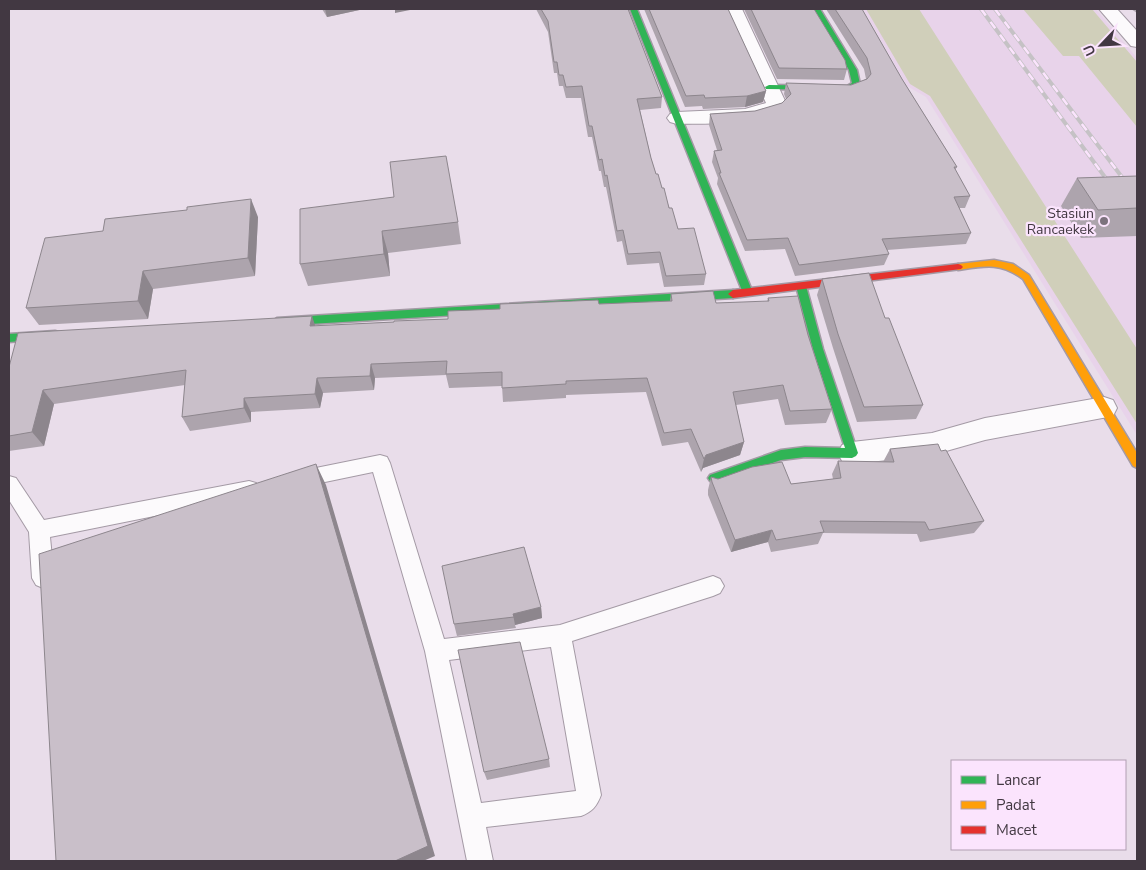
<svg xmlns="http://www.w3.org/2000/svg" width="1146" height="870" viewBox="0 0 1146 870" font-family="'Nunito Sans',sans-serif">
  <rect width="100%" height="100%" fill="#e9ddea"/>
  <path fill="#e8d3ea" d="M863 9H1096L1137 58V435L926 97 907 86Z"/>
  <path fill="#d0cfba" d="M866 9H919L1137 349V424L930 96 910 84Z
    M1023 9H1092L1137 62V127L1079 56H1063Z"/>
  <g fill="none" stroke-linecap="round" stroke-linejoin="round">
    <defs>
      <path id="lane" d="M380 455 387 457 390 463 444 639 560 625 713 576 720 579 724 586 720 593 713 596 572 641 601 795C597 806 592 812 581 816L486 827 493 861H467L425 651 373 472 296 488 289 486 286 480 289 474 296 472ZM551 647 576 791 481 803 449 660Z
        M9 476 16 478 44 520 249 481 256 483 259 489 256 495 249 497 50 537 54 578 50 585 43 588 36 585 32 578 29 532 9 500Z"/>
      <path id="street" d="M724 9H742L787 105C772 127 702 123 677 124L670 122 667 118 670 114 677 112 745 109 766 103Z
        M1099 9H1117L1137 31V47L1131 46Z
        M1104 397 1113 400 1117 408 1113 416 985 440 932 455 852 464 842 461 838 453 842 445 852 442 932 433 985 418Z"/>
      <path id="fast" d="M630 9H637L753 293 751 295H745L743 293Z
        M813 9H820L857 70 860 84 848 90 766 89 765 87 769 85 847 86 852 83 849 70Z
        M801 283 806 286 823 349 858 453 856 456 852 458 805 457 781 460 714 483 710 481 708 478 710 475 781 450 805 447 845 448 813 349 796 286Z
        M733 290 738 294 733 298 277 326 272 322 277 318Z
        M55 331 59 332 60 335 59 338 9 342V334Z"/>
      <path id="slow" d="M994 260 1013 264 1029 275 1137 453V468L1133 466 1023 279C1000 262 984 266 958 270L953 267 958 264Z"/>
      <path id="jam" d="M958 264 961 265 963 267 961 269 733 298 728 294 733 290Z"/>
    </defs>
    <use href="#lane" stroke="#a49aa5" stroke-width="2"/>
    <use href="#street" stroke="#a49aa5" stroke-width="2"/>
    <use href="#fast" stroke="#a49aa5" stroke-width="3"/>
    <use href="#slow" stroke="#a49aa5" stroke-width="3"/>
    <use href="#jam" stroke="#a49aa5" stroke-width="3"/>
    <use href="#lane" fill="#fcfafc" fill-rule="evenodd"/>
    <use href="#street" fill="#fcfafc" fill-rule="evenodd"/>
    <use href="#fast" fill="#30b455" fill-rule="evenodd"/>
    <use href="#slow" fill="#ff9f0a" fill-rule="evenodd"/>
    <use href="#jam" fill="#e5322d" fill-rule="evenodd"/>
    <defs>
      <path id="rail" d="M981 9 1113 188
        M995 9 1137 197"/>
    </defs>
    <use href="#rail" stroke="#c5c2c5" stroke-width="4"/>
    <use href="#rail" stroke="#fbe4fd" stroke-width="2.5" stroke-dasharray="8" stroke-linecap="butt"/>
  </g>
  <path fill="#ada4ad" d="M322 9H364L327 17Z
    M536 9H628L662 97 661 108 640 110 651 158 656 174 678 229 706 274 704 285 664 287 659 263 627 265 622 241 617 242 606 187H604L601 171H599L592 137H588L581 98H566L563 86H559L557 73H554L548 32Z
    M644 9H728L766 91 763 102 745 107 703 109 702 106 685 107Z
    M744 9H814L847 69 844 80 777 79Z
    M826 9H862L902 79 957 167 955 170 970 196 965 208H959L971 233 966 244 887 250 889 254 884 265 795 276 785 249 745 251 717 184 718 178 712 162 714 151 717 150 709 125 710 114 755 111 782 103 786 99 784 94 786 83 851 85 866 79 864 69Z
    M1131 9H1137V13Z
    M1137 176V236L1081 238 1061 206 1077 178Z
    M300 209 458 222 461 244 388 253 390 276 308 286 300 264Z
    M258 217 255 276 153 289 148 319 39 325 26 308 103 231Z
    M822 279 885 318 923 405 916 419 857 422 833 348 817 295Z
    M671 294 716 303 767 302 768 298 808 335 832 409 826 423 785 425 778 399 736 405 744 442 740 455 703 468 701 472 688 442 662 446 646 392 566 395V398L503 402 502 386 449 388 446 375 375 378 374 390 323 393 320 408 251 412V422L190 431 182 417 185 385 54 404 44 446 9 451V367L315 326 394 322 448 319 599 304 670 301Z
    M890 449 941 451 984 521 974 533 920 542 917 534 823 533 818 544 771 552 768 542 731 552 708 495V490L711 477 718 479 791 484 833 479 832 474 838 461 883 462Z
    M541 607 542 618 515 625 516 628 457 636 454 624Z
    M549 759 550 767 487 780 484 772Z"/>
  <path fill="#8d868d" d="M325 9H364L327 17Z
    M395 9H415L395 13Z
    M766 91 763 102 745 107 747 96Z
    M251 199 258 217 255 276 248 258Z
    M382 231 388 253 390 276 384 254Z
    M143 271 153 289 148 319 138 301Z
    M312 316 317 331 310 326Z
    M371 364 375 378 374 390 370 376Z
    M317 378 323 393 320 408 315 394Z
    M43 390 54 404 44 446 32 432Z
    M244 398 251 412V422L244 408Z
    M744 442 740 455 703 468 701 472 704 459 706 455Z
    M316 464 326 485 435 856 423 861H395Z
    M772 530 768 542 731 552 735 540Z
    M541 607 542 618 515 625 513 614Z"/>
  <path fill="#c9bfc9" stroke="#8d868d" d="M541 9H628L662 97 637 99 651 158 656 174H658L662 188H664L669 208H672L678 229 694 228 706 274 666 276 660 252 628 254 623 230 617 231 607 175 605 176 602 159 599 160 592 126H589L582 86 566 87 563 75H559L557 62H554L548 21Z
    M649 9H728L766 91 747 96 705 98 704 95 686 96Z
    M751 9H814L845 60 847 69 779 68Z
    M835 9H862L902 79 957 167H954L970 196 954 197 971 233 882 239 889 254 799 265 788 238 747 240 719 173H721L714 151 722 150 710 114 755 111 782 103 791 94 786 83 851 85 867 79 871 74 867 58Z
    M446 156 458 222 382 231 384 254 300 264V209L394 197 390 162Z
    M1137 176V208L1098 210 1077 178Z
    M251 199 248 258 143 271 138 301 26 308 45 238 103 231 105 219 187 210V207Z
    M869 273 885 318H889L923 405 864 407 838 334 822 279Z
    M713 291 716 303 769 301 768 298 798 296 808 335 832 409 790 411 783 385 733 392 744 442 706 455 704 459 691 429 664 433 647 378 566 381V384L502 388V372L446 374 447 361 371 364 370 376 317 378 315 394 244 398V408L182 417 186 370 43 390 32 432 9 436V367L18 333 312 316 310 326 394 322V321L448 319V311L500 309V304L598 300 599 304 672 301 671 294Z
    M938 444 941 451 946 450 984 521 929 530 925 522 820 521 824 532 776 540 772 530 735 540 712 482 711 477 718 479 752 467 782 462 791 484 841 478 838 461 894 462 890 449Z
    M316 464 428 846 395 861H56L39 554Z
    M524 547 541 607 513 614 514 617 454 624 442 566Z
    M520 642 549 759 484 772 458 650Z"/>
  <circle fill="#7c727d" stroke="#fbe4fd" stroke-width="2" cx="1104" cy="221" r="5"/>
  <g text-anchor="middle" stroke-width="4.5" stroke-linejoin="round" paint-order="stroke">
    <g font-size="14" fill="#423842" stroke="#fbe4fd" text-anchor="end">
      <text x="1094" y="218">Stasiun<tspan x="1094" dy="16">Rancaekek</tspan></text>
    </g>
  </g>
  <rect width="1146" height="870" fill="none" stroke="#423842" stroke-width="20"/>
  <rect x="951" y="760" width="175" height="90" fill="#fbe4fd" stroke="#b19fb2"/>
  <rect x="961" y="776" width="25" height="8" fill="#30b455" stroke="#b19fb2"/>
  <text x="996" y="785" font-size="15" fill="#423842">Lancar</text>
  <rect x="961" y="801" width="25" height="8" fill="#ff9f0a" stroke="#b19fb2"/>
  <text x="996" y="810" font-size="15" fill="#423842">Padat</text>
  <rect x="961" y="826" width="25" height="8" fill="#e5322d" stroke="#b19fb2"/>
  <text x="996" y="835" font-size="15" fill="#423842">Macet</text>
  <g transform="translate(1101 45) rotate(245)" stroke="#fbe4fd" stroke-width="4" paint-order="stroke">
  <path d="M0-4L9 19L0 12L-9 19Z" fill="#423842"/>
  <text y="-8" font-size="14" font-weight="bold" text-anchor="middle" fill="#423842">U</text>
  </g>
</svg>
